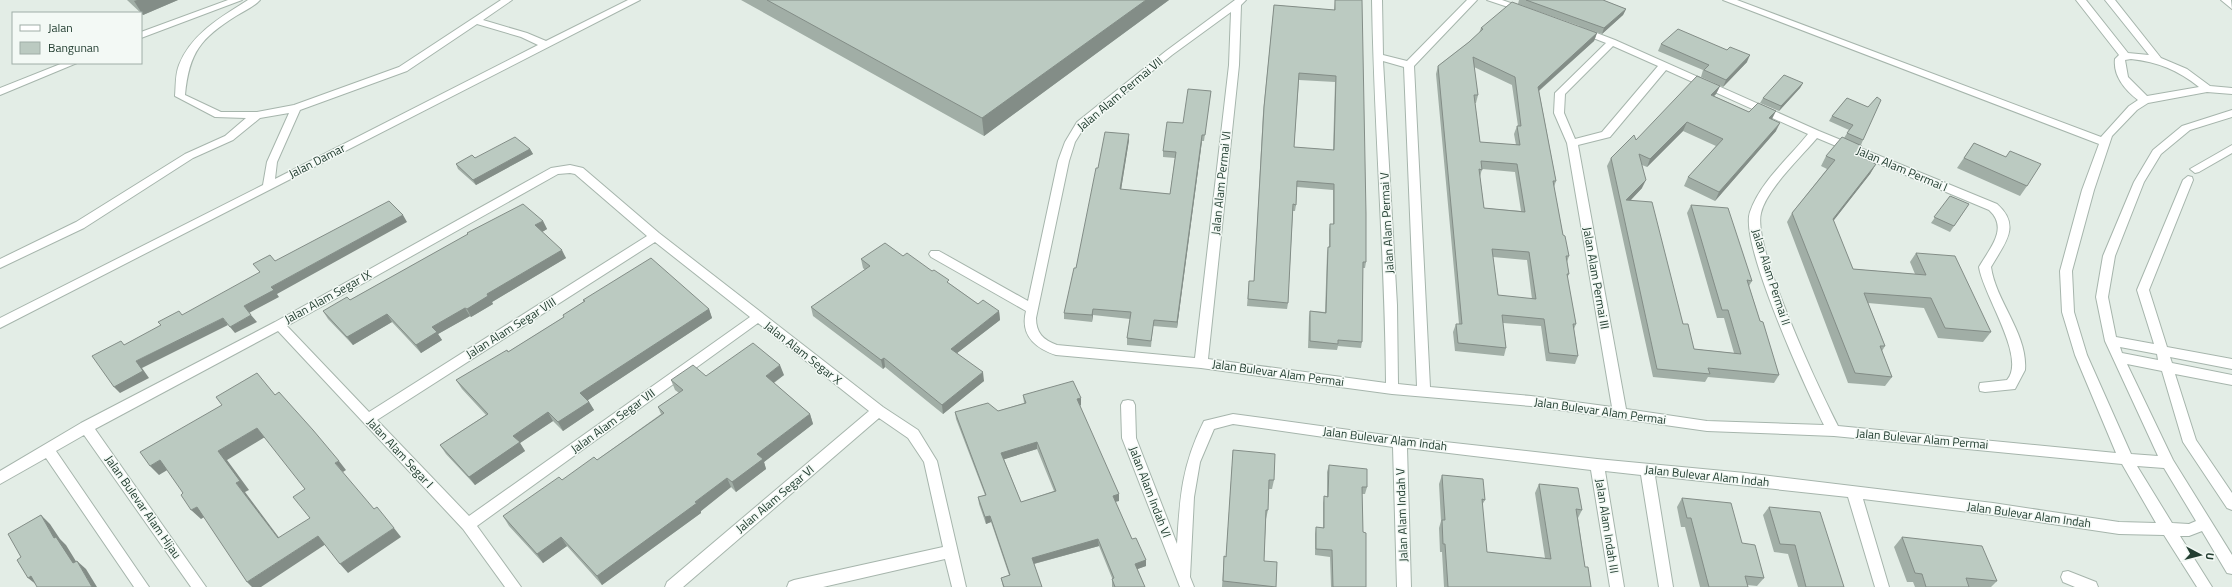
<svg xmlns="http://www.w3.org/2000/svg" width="2232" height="587" viewBox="0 0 2232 587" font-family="'Titillium Web',sans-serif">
  <rect width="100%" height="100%" fill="#e3ede6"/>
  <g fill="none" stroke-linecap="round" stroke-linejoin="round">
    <defs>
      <path id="minor" d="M228 0H242L141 38V32Z
        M248 0H260C254 7 244 11 236 16 201 38 189 52 185 95L221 112H257L294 105 399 67 501 0H512L483 20 527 33 546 41 628 0H640L0 328V318L263 185 267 162 289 113 260 118 233 140 193 158 84 228 0 268V259L76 222 185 154 225 136 246 118 215 117 175 96C176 86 175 75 179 65 191 34 221 17 248 0ZM477 24 521 37 538 45 275 179 277 162 300 110 407 71Z
        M1235 0H1246L1241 5 1239 65 1208 359 1386 383C1385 255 1374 128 1372 0H1382L1383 55 1407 61 1467 0H1477L1414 66 1430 387 1531 396 1612 407 1567 143 1554 113 1555 93 1606 43 1578 32 1576 30 1581 27 1615 40 1819 131 1997 204C2022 226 2004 244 1991 267 1996 302 2028 334 2025 370L2015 389 1985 392 1980 391 1979 387 1980 383 2007 380C2027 358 1983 295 1979 267 1990 248 2009 228 1989 210L1817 138C1801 157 1766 190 1761 213 1752 247 1820 391 1838 426L2116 453 2075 355 2062 312 2060 271 2082 190 2099 144 1723 0H1737L2101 137 2129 106 2138 100C2125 90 2113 76 2115 59L2119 55 2076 0H2086L2128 53 2149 55 2105 0H2115L2161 58 2187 69 2210 86 2232 88V94L2207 92 2148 103 2137 110 2112 136 2094 190 2072 271 2074 312 2087 355 2131 454 2158 456 2105 341 2096 297 2103 256 2134 182 2153 150 2182 126 2232 110V117L2190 130 2161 154 2144 182 2115 256 2108 297 2116 337 2154 344 2137 290 2183 180 2188 176 2192 177 2193 180 2149 290 2167 347 2232 359V369L2170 357 2172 363 2232 375V385L2175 374 2196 440 2232 493V510L2227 508 2183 442 2162 371 2127 364 2173 460 2232 555V574L2227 573 2202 531 2189 536H2180L2212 587H2197L2164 535 2119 534 1993 515 1863 499 1889 587H1875L1848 497 1655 476 1673 587H1659L1641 475 1605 471 1624 587H1610L1591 470 1407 448 1411 587H1397L1393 447 1233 424 1214 429 1200 462 1194 497 1190 577 1194 587H1180L1122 438 1121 405 1123 401 1128 400 1133 401 1135 405 1136 438 1177 544C1180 496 1182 465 1204 421L1233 414 1400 437 1597 459 1745 473 1993 503 2119 522 2156 523 2122 464 1834 436 1707 431 1531 406 1392 394 1201 368 1056 355C1035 348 1020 335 1026 311L931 257 929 254 931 251H939L1028 301 1058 161 1065 142 1077 122 1166 51ZM1231 12 1229 65 1195 358 1057 345C1043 340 1036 333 1036 318L1069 161 1075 142 1085 126 1172 55ZM1613 46 1658 66 1602 132 1575 139 1564 113 1565 94ZM2131 59C2158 62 2178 70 2199 87L2147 96 2128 77 2125 60ZM1383 61 1404 67 1417 386 1398 384 1397 305ZM1666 70 1808 134C1789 158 1760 182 1750 212 1739 243 1807 391 1824 425L1707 421 1626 409 1578 145 1610 137ZM2120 347 2157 354 2158 360 2122 353ZM2137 466 2164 468 2196 521 2189 524 2172 523Z
        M1487 0H1502L1531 10 1526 13Z
        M2221 0H2231L2232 9Z
        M63 63H77L0 95V88Z
        M2232 145V153L2199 172 2195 173 2190 169Z
        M570 165 583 168 659 233 883 407 918 430 937 461 966 587H952L945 559 823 587H787L789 582 794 580 943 547 924 462 908 438 879 418 683 587H665L667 582 869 411 758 323 477 526 521 587H505L463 529 278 331 95 429 206 587H191L84 435 56 451 149 587H134L46 458 0 484V471L81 423 275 322 551 168ZM570 173 575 174 647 236 369 412 287 326 558 174ZM655 242 750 317 469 516 377 420Z
        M2068 571 2096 582 2098 587H2075L2063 582 2061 577 2063 572Z"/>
    </defs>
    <use href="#minor" stroke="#a6b5ac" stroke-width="2"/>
    <use href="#minor" fill="#fff" fill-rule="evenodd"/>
  </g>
  <path fill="#a1aea6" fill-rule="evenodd" d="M127 0H178L143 15Z
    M741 0H1169L984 136Z
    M1335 0 1366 262 1365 268H1363L1362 342 1361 348 1338 346 1337 350 1308 348 1309 317 1310 311 1325 312 1327 253 1328 247H1329V230L1330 224H1333V190L1297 187 1296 205 1295 211H1293L1288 303 1287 309 1247 306 1249 281H1254L1263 113 1274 5 1334 10ZM1299 80 1335 82 1333 150 1294 147Z
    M1519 0H1603L1626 9 1623 15 1602 34 1518 4Z
    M1481 28 1597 33 1594 41 1539 91 1556 181 1554 187 1563 235 1569 256 1567 262 1569 274 1567 278 1576 324 1574 329 1578 356 1575 364 1546 361 1541 326 1503 323 1506 348 1504 356 1455 351 1453 332 1456 324H1459L1436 74 1438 66 1469 42 1479 33ZM1474 67 1512 85 1518 126H1517L1514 134 1516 145 1480 142 1475 103H1476L1478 95ZM1482 169 1515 172 1521 211 1484 208 1480 177ZM1493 257 1527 260 1532 299 1498 295Z
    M1661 44 1747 62 1723 87 1701 77 1703 70 1658 51Z
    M1803 83 1800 88 1779 111 1760 103 1763 98Z
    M1720 86 1716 94 1714 96 1749 112 1772 119 1776 131 1715 201 1684 186 1688 177 1716 146 1683 131 1647 167 1642 165V188L1631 200 1694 349 1734 353 1724 318H1717L1687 213 1691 205 1752 281 1749 286 1760 321 1779 375 1774 383 1708 377 1705 382 1653 377 1607 166 1611 158 1636 140Z
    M1211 91 1204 141H1202L1177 328 1153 326 1151 347 1127 345V338L1130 319 1093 315 1092 322 1064 319V313L1076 268 1098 168 1129 140 1121 190 1170 194 1175 158 1163 157V151L1183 123Z
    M1847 98 1863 140 1861 145 1860 150 1861 158 1876 164 1870 174 1833 221 1853 269 1915 274 1910 262 1916 253 1991 332 1983 342 1938 338 1924 308 1868 303 1885 346 1882 351 1892 377 1885 386 1848 383 1787 222 1792 213 1827 169 1821 166 1826 156 1844 138 1849 130 1829 121 1832 116Z
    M1974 143 2006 157 2027 186 2020 196 1957 168Z
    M530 149 533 154 476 185 458 169 456 164 475 158Z
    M1950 196 1969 204 1950 232 1931 223Z
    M543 221 547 229 542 232 566 258 492 302 493 304 471 317 470 316 438 334 442 340 421 353 392 322 353 345 328 319 323 311 350 300 467 235V233Z
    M903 256 950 284 978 304 999 311 1000 320 957 353 984 381 943 414 885 367 883 369 813 316 811 307 865 270 863 268 861 259Z
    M583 300 709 309 712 318 588 400 594 410 563 431 553 421 520 443 525 451 475 485 446 454 440 445 486 415 462 389 456 380 508 352 564 317 563 315 584 302Z
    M784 375 774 383 810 414 813 424 764 462 766 469 736 492 731 487 701 511V513L602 585 567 546 543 563 509 526 503 516 562 480 597 460 661 414 658 407 679 393 675 390 671 380 706 376Z
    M1023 395 1081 405 1080 406 1119 501 1115 502 1132 539 1146 560V566L1137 569 1145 587H1112V578L1099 546 1034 564 1042 587H1003L1001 578 1009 575 991 522 986 524 979 504 978 497 985 495 956 419 955 412 998 411 1024 403ZM1037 449 1054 491 1021 502 1004 459Z
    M1233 450 1274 480 1272 489H1269L1268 510 1266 519 1264 561 1276 587H1222L1224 556 1226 557Z
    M1329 465 1367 487 1365 494H1362L1363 532 1366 587H1331L1330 557 1315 555V534L1316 527 1323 528V503L1324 496 1327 497V472Z
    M1442 475 1485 500 1482 505 1487 552 1545 558 1535 493 1539 484 1582 510 1578 518 1585 567 1591 587H1444L1442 552H1440L1439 528 1441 521 1439 484Z
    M1682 498 1742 543 1764 578 1757 586 1747 585 1748 587H1700L1685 527H1681L1677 507Z
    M1769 507 1844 587H1798L1788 554 1774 552 1763 515Z
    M1902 537 1997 581 1991 587H1915L1913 582H1907L1894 547Z"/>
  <path fill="#838d87" d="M137 0H178L143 15 134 1Z
    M1146 0H1169L984 136 982 118Z
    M1626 9 1623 15 1602 34 1604 28Z
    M1597 33 1594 41 1535 94 1538 87Z
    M1750 55 1747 62 1723 87 1726 80Z
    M1803 83 1800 88 1779 111 1781 106Z
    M1720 86 1716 94 1707 103 1711 95Z
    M1776 111 1772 119 1765 127 1769 118Z
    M1687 122 1683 131 1647 167 1650 159Z
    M1780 123 1776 131 1715 201 1719 192Z
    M1129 134V140L1120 196V189Z
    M1202 135V141L1177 328V322Z
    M530 149 533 154 476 185 473 180Z
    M1876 164 1870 174 1827 229 1833 219Z
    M1646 180 1642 188 1623 208 1626 200Z
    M403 215 407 222 277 294 279 297 249 313 244 306 271 287Z
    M543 221 547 229 539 234 535 225Z
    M562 250 566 258 492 302 493 304 471 317 467 309 487 294Z
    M465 308 470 316 438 334 442 340 421 353 416 345 432 327Z
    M709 309 712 318 585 402 580 393Z
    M1093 309V315L1092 322V315Z
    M999 311 1000 320 952 357 951 349Z
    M387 314 392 322 353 345 347 337Z
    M251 315 257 322 235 333 230 327Z
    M223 318 228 325 142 368 149 378 120 393 114 387 136 361Z
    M884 358 885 367 883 369 881 360Z
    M780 365 784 375 769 386 766 376Z
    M983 372 984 381 943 414 942 405Z
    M1081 398V405L1077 406V399Z
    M589 402 594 410 563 431 558 422Z
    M548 412 553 421 520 443 525 451 475 485 469 477 513 436Z
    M810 414 813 424 764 462 766 469 736 492 732 482 757 454Z
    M257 428 265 437 227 460 249 490 245 492 286 547 278 538 236 483 218 451Z
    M1037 442V449L1002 460 1001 453Z
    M160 460 169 469 159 475 150 466Z
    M339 461 346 470 343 472 335 463Z
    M727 478 731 487 701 511V513L602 585 597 576Z
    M1119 494V501L1113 502V496Z
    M197 507 206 516 201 519 191 510Z
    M41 515 50 524 60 539 66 545 82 571 73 563 54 538Z
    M990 516 991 522 986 524 985 517Z
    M394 528 401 537 348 573 340 564Z
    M318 536 326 544 261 587H252L247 582Z
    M561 537 567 546 543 563 537 554Z
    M1098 539 1099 546 1033 564 1032 558Z
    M1146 560V566L1135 570V564Z
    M77 561 86 569 97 587H92Z
    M31 576 38 586 28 578Z"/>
  <path fill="#bbcac1" stroke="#838d87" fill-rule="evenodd" d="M767 0H1146L982 118Z
    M1335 0H1362L1366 214V262H1363L1362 342 1338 340V344L1310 341V311L1326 313 1328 247H1330V224H1334V184L1297 181 1296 205 1293 204 1288 303 1248 299 1249 281H1254L1264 107 1274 5 1335 10ZM1299 73 1336 76 1334 150 1294 147Z
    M1526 0H1603L1626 9 1604 28Z
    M1512 2 1597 33 1538 87 1556 181H1553L1563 235 1565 236 1569 256H1566L1569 274H1567L1576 324H1573L1578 356 1549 353 1544 319 1502 315 1506 348 1458 343 1456 324H1462L1438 66 1469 42 1483 29 1481 28ZM1473 57 1515 77 1521 126H1517L1520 145 1480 142 1474 95H1478ZM1481 161 1517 164 1525 212 1484 208 1479 169 1482 170ZM1492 249 1529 252 1536 299 1498 295Z
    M1678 29 1727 50 1730 47 1750 55 1726 80 1704 70 1709 65 1661 44Z
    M1784 75 1803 83 1781 106 1763 98Z
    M1697 76 1720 86 1711 95 1749 112 1758 103 1776 111 1769 118 1780 123 1719 192 1688 177 1723 139 1687 122 1650 159 1639 154 1646 180 1626 200 1652 202 1683 324H1688L1694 349 1741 354 1728 310H1722L1691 205 1728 208 1752 281 1747 280 1760 321 1763 322 1779 375 1708 368 1710 374 1657 369 1611 158 1634 135 1636 140Z
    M1188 89 1211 91 1205 135H1202L1177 322 1154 320 1151 341 1127 338 1131 312 1093 309 1092 315 1064 313 1074 268H1076L1096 168H1098L1105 132 1129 134 1120 189 1170 194 1176 152 1163 151 1167 122 1183 123Z
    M1877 97 1881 100 1863 140 1847 133 1853 125 1832 116 1847 98 1868 107Z
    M515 137 530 149 473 180 456 164 472 155 475 158Z
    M1842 137 1862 146 1860 150 1865 152 1861 157 1876 164 1833 219 1853 269 1926 275 1916 253 1955 256 1991 332 1945 328 1931 298 1864 293 1885 346H1880L1892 377 1855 373 1792 213 1835 160 1826 156Z
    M1974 143 2006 157 2010 151 2041 164 2027 186 1964 158Z
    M1950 196 1969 204 1954 226 1934 217Z
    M389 201 403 215 271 287 274 290 244 306 251 315 230 327 223 318 136 361 143 371 114 387 92 356 121 341 124 345 161 325 158 322 179 311 182 315 260 272 253 264 270 255 275 261Z
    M523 204 543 221 535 225 562 250 487 294 488 296 467 309 465 308 432 327 437 332 416 345 387 314 347 337 323 311 347 297 350 300 468 234 467 233Z
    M885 243 903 256 907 253 932 271 934 270 949 280 947 282 978 304 983 300 999 311 951 349 983 372 942 405 884 358 881 360 811 307 870 266 861 259Z
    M651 258 709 309 580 393 589 402 558 422 548 412 513 436 520 442 469 477 440 445 488 414 456 380 507 350 508 352 564 317 563 315 585 301 583 300Z
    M753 343 780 365 766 376 810 414 757 454 763 459 732 482 727 478 695 502 697 503 597 576 561 537 537 554 503 516 559 477 562 480 594 457 597 460 664 413 658 407 683 390 671 380 693 365 706 376Z
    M257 373 275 395 279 392 313 430 339 461 335 463 374 509 377 507 394 528 340 564 318 536 247 582 197 507 191 510 181 495 183 493 160 460 150 466 140 452 222 405 216 397ZM257 428 305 489 293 497 310 518 278 538 236 483 240 481 218 451Z
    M1073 381 1081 398 1077 399 1119 494 1113 496 1132 539 1136 538 1146 560 1135 564 1145 587H1115L1112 579 1114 578 1098 539 1032 558 1042 587H1004L1001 578 1010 575 990 516 985 517 978 497 986 495 955 412 988 403 998 411 1026 403 1023 395ZM1037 442 1056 491 1021 502 1001 453Z
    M1233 450 1275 454 1274 480H1269L1268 510H1266L1264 561 1277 562 1276 587 1223 581 1224 556 1226 557Z
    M1329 465 1367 469V487H1362L1363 532 1366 533V587H1333L1332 550 1316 549V527L1324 528V496L1328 497Z
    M1442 475 1483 479 1485 500 1482 499 1487 552 1551 559 1539 484 1578 488 1582 510 1576 509 1585 567H1588L1591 587H1448L1445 544H1443L1442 520H1445Z
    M1682 498 1731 503 1742 543 1755 545 1764 578 1745 576 1748 587H1709L1691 518H1687Z
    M1769 507 1820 512 1844 587H1806L1795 545 1780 544Z
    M41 515 54 538 56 537 73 563 77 561 92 587H37L31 576 28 578 17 560 21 557 8 534Z
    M1902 537 1982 546 1997 581 1966 578 1969 587H1926L1922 574 1915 573Z"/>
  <g text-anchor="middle" stroke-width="3" stroke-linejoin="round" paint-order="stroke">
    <g font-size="12" fill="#233e31" stroke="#f3f9f5">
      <text transform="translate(1120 94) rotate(-40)" y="4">Jalan Alam Permai VII</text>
      <text transform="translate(317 161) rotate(-27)" y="4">Jalan Damar</text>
      <text transform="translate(1902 169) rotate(23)" y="4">Jalan Alam Permai I</text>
      <text transform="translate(1221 183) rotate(-84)" y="4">Jalan Alam Permai VI</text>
      <text transform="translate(1387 223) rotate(-93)" y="4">Jalan Alam Permai V</text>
      <text transform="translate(1771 277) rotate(72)" y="4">Jalan Alam Permai II</text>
      <text transform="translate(1596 278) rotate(80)" y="4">Jalan Alam Permai III</text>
      <text transform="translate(328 297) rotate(-29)" y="4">Jalan Alam Segar IX</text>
      <text transform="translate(511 328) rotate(-32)" y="4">Jalan Alam Segar VIII</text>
      <text transform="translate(803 353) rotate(38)" y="4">Jalan Alam Segar X</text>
      <text transform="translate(1278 373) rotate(8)" y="4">Jalan Bulevar Alam Permai</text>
      <text transform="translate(1600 411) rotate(8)" y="4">Jalan Bulevar Alam Permai</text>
      <text transform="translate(613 421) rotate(-36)" y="4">Jalan Alam Segar VII</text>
      <text transform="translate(1385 439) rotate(7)" y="4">Jalan Bulevar Alam Indah</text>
      <text transform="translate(1922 439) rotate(5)" y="4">Jalan Bulevar Alam Permai</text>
      <text transform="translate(400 453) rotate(47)" y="4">Jalan Alam Segar I</text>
      <text transform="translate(1707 476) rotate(6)" y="4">Jalan Bulevar Alam Indah</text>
      <text transform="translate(1150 492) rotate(69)" y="4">Jalan Alam Indah VI</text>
      <text transform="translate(775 499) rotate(-40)" y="4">Jalan Alam Segar VI</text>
      <text transform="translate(143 507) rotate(55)" y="4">Jalan Bulevar Alam Hijau</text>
      <text transform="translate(1402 515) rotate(-92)" y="4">Jalan Alam Indah V</text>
      <text transform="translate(2029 515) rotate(8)" y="4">Jalan Bulevar Alam Indah</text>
      <text transform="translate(1607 526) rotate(81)" y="4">Jalan Alam Indah III</text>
    </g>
  </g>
  <rect x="12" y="12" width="130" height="52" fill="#f3f9f5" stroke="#a0aea7"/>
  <rect x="20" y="25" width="20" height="6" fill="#ffffff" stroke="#a0aea7"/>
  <text x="48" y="32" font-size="12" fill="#233e31">Jalan</text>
  <rect x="20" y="42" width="20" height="12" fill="#bbcac1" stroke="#a0aea7"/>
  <text x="48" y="52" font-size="12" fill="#233e31">Bangunan</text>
  <g transform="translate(2200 555) rotate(97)" stroke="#f3f9f5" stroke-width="3" paint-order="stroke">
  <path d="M0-3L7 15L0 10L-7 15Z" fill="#233e31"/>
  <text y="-6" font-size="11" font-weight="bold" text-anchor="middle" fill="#233e31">U</text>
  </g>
</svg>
